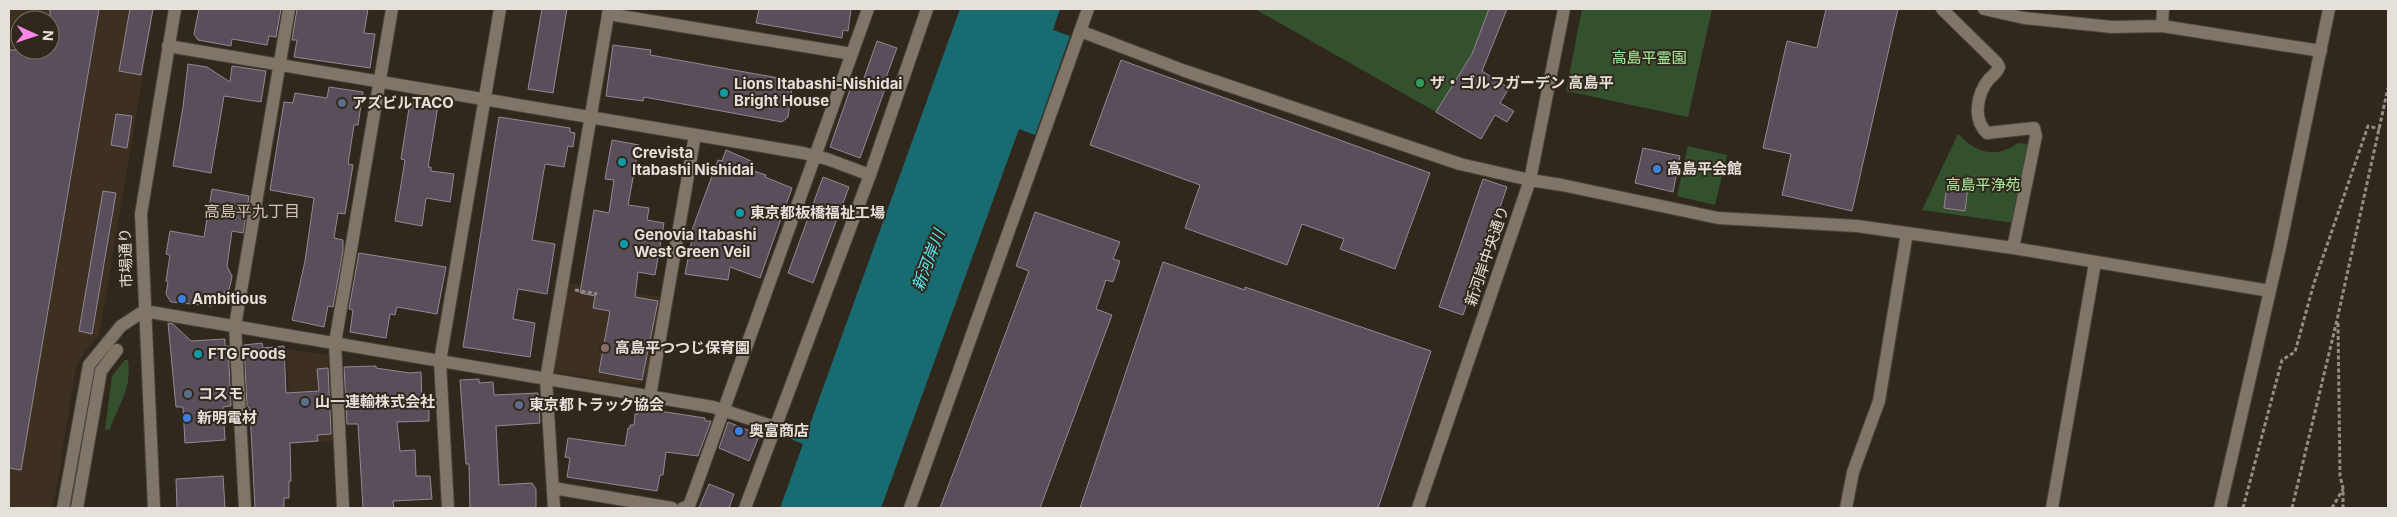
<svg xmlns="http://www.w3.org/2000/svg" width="2397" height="517" viewBox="0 0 2397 517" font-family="Inter,'Noto Sans JP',sans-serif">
  <rect width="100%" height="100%" fill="#31281d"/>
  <path fill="#3d3020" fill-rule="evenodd" d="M9 9H154L99 335 81 357 76 369 53 508H9ZM20 20H50V50H20Z
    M568 283 661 297 647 380 638 385 553 372Z
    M286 349 328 355 333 441 292 444Z"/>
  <path fill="#34512e" d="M1255 9H1489L1472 54 1436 112Z
    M1582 9H1712L1688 117 1566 91Z
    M1958 134C1976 153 1996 159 2018 143L2029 144 2014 223 1922 210Z
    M1688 146 1727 155 1715 205 1677 196Z
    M125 360H128C132 390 119 402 110 429L105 430 112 376Z"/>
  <path fill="#196b72" d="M960 9H1060L1053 30 1070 36 1035 135 1019 129 881 508H780L803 444 791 439 793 433 806 435Z"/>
  <path fill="#584f5b" stroke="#938896" d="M50 9H99L21 470 9 468V50H50Z
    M130 9H153L141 75 119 71Z
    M199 9H281L276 37 269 36 267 45 232 39 231 46 198 40 194 34Z
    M297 9H368L364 33 375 34 370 68 294 57 297 40H292Z
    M542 9H567L553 93 528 89Z
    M759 9H851L848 31 843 30 842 38 756 23Z
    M1489 9H1507L1482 71 1509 88 1500 103 1514 111 1507 122 1495 115 1481 139 1436 112 1472 54Z
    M1826 9H1898L1852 211 1782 195 1791 154 1763 148 1787 41 1817 48Z
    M877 41 897 48 882 88 885 89 860 158 830 147 854 78 863 81Z
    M613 45 651 50 650 55 784 79 792 87 788 117 782 122 644 97 643 101 606 96Z
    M1121 60 1430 173 1395 269 1340 249 1344 239 1302 224 1287 265 1185 228 1200 185 1090 145Z
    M188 64 207 67 230 82 232 66 266 71 261 102 224 96 211 173 173 166 183 107Z
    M329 87 363 92 358 125H354L348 164 353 165 345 214 338 213 334 238 343 240V251L333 307 328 306 324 327 292 320 305 261 314 198 270 190 284 102 293 103 295 93 327 98Z
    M410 102 438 106 428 167H431V171L454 174 450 202 426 198 422 226 395 221 405 160 401 159Z
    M116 114 132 116 127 148 111 145Z
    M499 117 570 128V132L575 133 573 147 568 146 564 167 545 164 532 240 555 244 547 294 518 289 513 319 535 323 530 357 463 347Z
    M612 140 639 145 628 205 649 208 647 220 664 223 655 275 638 272 635 297 658 301 642 380 599 372 610 311 593 308 595 296 580 293 594 210 609 213 614 180 605 179Z
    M1643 148 1680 156 1673 192 1635 183Z
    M726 150 751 161 748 169 766 175 765 177 792 188 760 278 730 267 728 280 685 274 692 239 689 238 718 160 722 161Z
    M823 177 849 187 813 283 788 273Z
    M1483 179 1507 187 1463 315 1439 307Z
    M1947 185 1968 187 1965 211 1944 208Z
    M212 189 249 196 243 233 232 231 227 266 232 276 230 286 228 292 225 291 224 297 215 296 212 306 171 302 166 294 168 282 166 281 170 255 166 254 170 231 204 237Z
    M103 191 116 193 92 334 79 331Z
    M1035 212 1120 242 1113 259 1120 261 1113 282 1106 280 1096 309 1112 315 1040 508H940L1029 271 1016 266Z
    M359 253 446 267 437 314 397 307 395 315 390 314 386 338 350 332 353 310 349 309Z
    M1163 262 1245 290V287L1431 351 1378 508H1080Z
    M168 323 173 324 191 341 225 339V346H228L231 406 223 407 225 440 185 443 183 407H176Z
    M262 343 263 348 284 346 286 393 319 391 317 369 328 368 331 434 317 435 318 441 290 443 291 481H289V498H284V508H255L250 410 247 405 244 345Z
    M376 366V368L410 373 421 372 422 407H429V421L397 422 400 451 415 450 416 476H430L432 499 393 501 394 508H363L358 424H347L344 367Z
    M479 379V383L493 382 494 395 538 393 540 423 496 426 499 485 532 483 536 489V508H470L469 464H466L460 380Z
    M639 408 705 418V421H711L698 456 666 452 663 475H660L657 491 567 477 570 458 565 457 568 438 625 446 628 428H630V425H634L635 414H638Z
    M728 422 755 433 759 436 749 461 719 448Z
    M223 476 225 508H177L176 479Z
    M709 484 734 494 729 508H699Z"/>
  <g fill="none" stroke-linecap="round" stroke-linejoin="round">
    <defs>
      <path id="minor" d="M1942 9 1997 63 1999 67C1997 73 1993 75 1989 79 1977 94 1972 119 1987 133L2034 128 2036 136 2013 248
        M1984 9 2024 18 2112 27 2162 26 2321 51
        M608 14 852 54
        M2162 26 2163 9
        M1080 31 1185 71 1460 164 1530 180 1562 185 1718 218 1857 226 2013 248 2270 291
        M168 46 803 153 827 159 870 175
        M650 396 695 135
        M553 488 672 508
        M63 508 89 365 121 326 144 311 713 407 775 427
        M77 508 101 371 117 350
        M154 508 141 214 175 9
        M245 508 235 326 289 9
        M343 508 335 343 392 9
        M448 508 440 361 500 9
        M554 508 546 379 609 9
        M683 508 689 506 868 9
        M745 508 870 175 927 9
        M910 508 1088 9
        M1418 508 1530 180 1564 9
        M1846 508 1853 472 1879 401 1907 233
        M2052 508 2095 263
        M2220 508 2280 247 2329 9"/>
    </defs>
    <use href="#minor" stroke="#494339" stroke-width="14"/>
    <path stroke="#948d84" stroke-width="3" stroke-dasharray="4 2.5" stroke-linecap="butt" d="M575 290 597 294
      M2338 323 2340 476 2343 488V508
      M2243 508 2282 360 2295 352 2314 283 2368 126 2380 129
      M2292 508 2337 320 2388 88
      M2332 508 2343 489"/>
    <use href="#minor" stroke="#7f7568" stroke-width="12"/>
  </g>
  <circle fill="#2e9e5b" stroke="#31281d" stroke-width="2" cx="1420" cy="83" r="5"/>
  <g fill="#0f9aa8" stroke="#31281d" stroke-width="2">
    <circle cx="724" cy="93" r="5"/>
    <circle cx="622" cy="162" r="5"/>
    <circle cx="740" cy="213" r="5"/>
    <circle cx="624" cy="244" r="5"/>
    <circle cx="198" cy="354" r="5"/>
  </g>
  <g fill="#5c6f8a" stroke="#31281d" stroke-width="2">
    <circle cx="342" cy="103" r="5"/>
    <circle cx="188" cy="394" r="5"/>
    <circle cx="305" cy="402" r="5"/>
    <circle cx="519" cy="405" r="5"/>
  </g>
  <g fill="#3f7fe0" stroke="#31281d" stroke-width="2">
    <circle cx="1657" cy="169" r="5"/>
    <circle cx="182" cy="299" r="5"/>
    <circle cx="187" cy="418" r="5"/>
    <circle cx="739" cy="431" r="5"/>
  </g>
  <circle fill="#8d6e63" stroke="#31281d" stroke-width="2" cx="605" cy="348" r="5"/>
  <g text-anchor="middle" stroke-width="4" stroke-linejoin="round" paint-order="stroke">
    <g font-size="15" fill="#aaeb9d" stroke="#31281d">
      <text x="1649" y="63">高島平霊園</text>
      <text x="1983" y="190">高島平浄苑</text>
    </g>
    <g font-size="15" font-weight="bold" fill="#e5e0d9" stroke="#31281d" text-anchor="start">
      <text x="1430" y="88">ザ・ゴルフガーデン 高島平</text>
      <text x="734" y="89">Lions Itabashi-Nishidai<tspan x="734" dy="17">Bright House</tspan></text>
      <text x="352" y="108">アズビルTACO</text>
      <text x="632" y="158">Crevista<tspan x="632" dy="17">Itabashi Nishidai</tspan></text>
      <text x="1667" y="174">高島平会館</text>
      <text x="750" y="218">東京都板橋福祉工場</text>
      <text x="634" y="240">Genovia Itabashi<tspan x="634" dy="17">West Green Veil</tspan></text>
      <text x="192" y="304">Ambitious</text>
      <text x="615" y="353">高島平つつじ保育園</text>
      <text x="208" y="359">FTG Foods</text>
      <text x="198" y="399">コスモ</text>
      <text x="315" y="407">山一連輸株式会社</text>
      <text x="529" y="410">東京都トラック協会</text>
      <text x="197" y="423">新明電材</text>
      <text x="749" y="436">奥富商店</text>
    </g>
    <g font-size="15" fill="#e5e0d9" stroke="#31281d">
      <text transform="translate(1487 256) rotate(-71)" y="5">新河岸中央通り</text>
      <text transform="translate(126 258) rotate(-92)" y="5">市場通り</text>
    </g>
    <g font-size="16" fill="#d1c5b8" stroke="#31281d">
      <text x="252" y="217">高島平九丁目</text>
    </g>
    <g font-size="16" font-style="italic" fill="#59ebf7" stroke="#31281d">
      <text transform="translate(928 260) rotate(-69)" y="6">新河岸川</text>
    </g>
  </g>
  <rect width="2397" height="517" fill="none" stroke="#e5e0d9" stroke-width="20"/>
  <g transform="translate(35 35) rotate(93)"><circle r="24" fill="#31281d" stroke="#797268"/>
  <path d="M0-4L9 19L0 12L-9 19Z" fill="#f987e8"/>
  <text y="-8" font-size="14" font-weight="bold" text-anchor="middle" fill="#e5e0d9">N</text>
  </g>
</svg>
